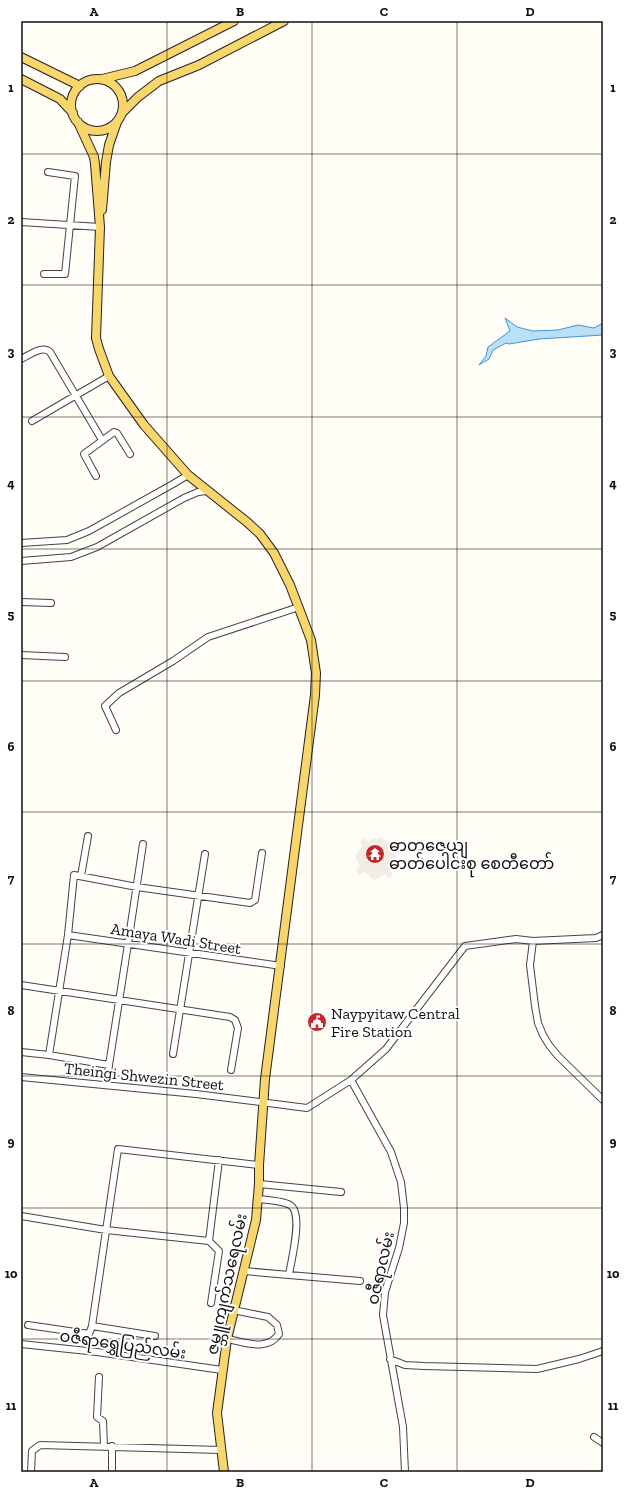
<svg xmlns="http://www.w3.org/2000/svg" width="624" height="1493" viewBox="0 0 624 1493" font-family="'Zilla Slab','Noto Sans Myanmar',serif">
  <rect width="100%" height="100%" fill="#fffdf5"/>
  <path fill="#f1ede2" d="M380 837 385 840 389 845 393 842 396 847 392 850 398 861 394 867 390 871 393 875 388 878 385 874 374 880 364 871 360 875 356 870 360 866 355 855 363 846 360 842 365 838 368 842 372 839H378Z"/>
  <path fill="#b9e0f7" stroke="#3f96cf" d="M505 318 517 327 533 331 558 330 578 325 594 328 603 323V335L539 339 509 344 506 343 493 350 489 359 479 365 486 356 488 347 510 331Z"/>
  <g fill="none" stroke-linecap="round" stroke-linejoin="round">
    <defs>
      <path id="minor" d="M21 222 100 227
        M44 274H65L75 176 48 172
        M21 359C30 355 42 345 50 352L102 440
        M32 421 109 376
        M96 476 84 454 114 432 117 433 130 454
        M21 543 67 540 89 531 173 484 188 475
        M21 561 71 557 97 547 184 498 198 492 207 491
        M21 602 51 603
        M21 655 65 657
        M116 730 105 706 119 693 173 661 208 637 299 607
        M143 844C132 918 121 991 109 1065L49 1055 68 935 74 875 137 887 250 903 255 900 262 853
        M81 876 88 836
        M68 935 281 966
        M533 941 530 965 535 1006 538 1023 543 1035 549 1045 558 1056 603 1100
        M21 985 230 1017 235 1020 238 1028 231 1070
        M21 1052 49 1055
        M173 1054 205 854
        M21 1077 196 1094 307 1108 351 1080 386 1049 465 946 516 939 533 941 596 938 603 935
        M351 1080 391 1152 401 1182 404 1208V1223L399 1248 385 1292 383 1315 403 1427 405 1472
        M107 1084 109 1065
        M259 1184 341 1192
        M258 1199C266 1200 283 1201 290 1205 304 1213 291 1261 289 1275L360 1281
        M21 1216 106 1230 209 1241
        M244 1271 289 1275
        M211 1303 219 1251 209 1241 219 1160
        M28 1325 89 1334 92 1326 118 1149 259 1165
        M92 1326 155 1336
        M227 1339C245 1342 267 1352 279 1334L277 1325 268 1317 233 1310
        M21 1344 97 1352 222 1370
        M390 1359 405 1365 424 1366 537 1369 579 1359 603 1351
        M99 1377 97 1417 103 1421 104 1446
        M594 1437 603 1443
        M31 1472 32 1451 40 1445 221 1450
        M112 1472V1446"/>
      <path id="major" d="M21 57 80 86
        M21 79 60 99 73 113
        M102 79 135 71 234 21
        M71 105a26 26 0 1 1 52 0a26 26 0 1 1-52 0Z
        M122 113 138 97 159 81 199 65 284 21
        M78 122 94 157 95 164 100 227 96 338 99 349 109 376 144 425 188 475 247 522 260 534 274 553 290 585 311 640 316 673 315 695 265 1079 259 1165V1184L256 1220 227 1339 217 1413 224 1472
        M102 210 106 162 109 145 117 122"/>
    </defs>
    <use href="#minor" stroke="#444" stroke-width="8"/>
    <use href="#major" stroke="#222" stroke-width="10"/>
    <use href="#minor" stroke="#fff" stroke-width="6"/>
    <use href="#major" stroke="#f9d66b" stroke-width="8"/>
  </g>
  <path fill="none" stroke="#111" stroke-width="1" stroke-opacity="0.55" d="M167 21V1472M312 21V1472M457 21V1472M21 154H603M21 285H603M21 417H603M21 549H603M21 681H603M21 812H603M21 944H603M21 1076H603M21 1208H603M21 1339H603"/>
  <defs>
    <symbol id="temple-disc" viewBox="-11 -11 22 22"><circle r="9.5" fill="#c4262e" stroke="#fff"/><path d="M0-6L5-2H3V0L6.5 2.5H4V6H1.5V3h-3V6H-4V2.5H-6.5L-3 0V-2H-5Z" fill="#fff"/></symbol>
    <symbol id="civic-disc" viewBox="-11 -11 22 22"><circle r="9.5" fill="#c4262e" stroke="#fff"/><path d="M-.6-6.5H3V-4.5H.6V-3L4-1V1h2V6H-6V1h2V-1L-.6-3ZM-1.2 2.5V6h2.4V2.5Z" fill="#fff"/></symbol>
  </defs>
  <g fill-rule="evenodd">
    <use href="#temple-disc" x="364" y="843" width="22" height="22"/>
    <use href="#civic-disc" x="306" y="1011" width="22" height="22"/>
  </g>
  <g text-anchor="middle" stroke-width="4" stroke-linejoin="round" paint-order="stroke">
    <g font-size="16" fill="#111" stroke="#fff" text-anchor="start">
      <text x="389" y="851">ဓာတုဇေယျ<tspan x="389" dy="18">ဓာတ်ပေါင်းစု စေတီတော်</tspan></text>
      <text x="331" y="1019">Naypyitaw Central<tspan x="331" dy="18">Fire Station</tspan></text>
    </g>
    <g font-size="16" fill="#111" stroke="#fff">
      <text transform="translate(176 938) rotate(9)" y="6">Amaya Wadi Street</text>
      <text transform="translate(144 1076) rotate(6)" y="6">Theingi Shwezin Street</text>
      <text transform="translate(380 1268) rotate(-77)" y="6">ဝဇီရာလမ်း</text>
      <text transform="translate(226 1284) rotate(-78)" y="6">ဇမ္ဘူကျက်သရေလမ်း</text>
      <text transform="translate(123 1344) rotate(8)" y="6">ဝဇီရာရွှေပြည်လမ်း</text>
    </g>
  </g>
  <rect width="624" height="1493" fill="none" stroke="#ffffff" stroke-width="44"/>
  <rect x="22" y="22" width="580" height="1449" fill="none" stroke="#111" stroke-width="1.5"/>
  <g font-size="13" text-anchor="middle" font-weight="bold" fill="#111">
    <text x="94" y="16">A</text>
    <text x="240" y="16">B</text>
    <text x="384" y="16">C</text>
    <text x="530" y="16">D</text>
    <text x="11" y="92">1</text>
    <text x="613" y="92">1</text>
    <text x="11" y="224">2</text>
    <text x="613" y="224">2</text>
    <text x="11" y="356">3</text>
    <text x="613" y="356">3</text>
    <text x="11" y="488">4</text>
    <text x="613" y="488">4</text>
    <text x="11" y="619">5</text>
    <text x="613" y="619">5</text>
    <text x="11" y="751">6</text>
    <text x="613" y="751">6</text>
    <text x="11" y="883">7</text>
    <text x="613" y="883">7</text>
    <text x="11" y="1015">8</text>
    <text x="613" y="1015">8</text>
    <text x="11" y="1146">9</text>
    <text x="613" y="1146">9</text>
    <text x="11" y="1278">10</text>
    <text x="613" y="1278">10</text>
    <text x="11" y="1410">11</text>
    <text x="613" y="1410">11</text>
    <text x="94" y="1487">A</text>
    <text x="240" y="1487">B</text>
    <text x="384" y="1487">C</text>
    <text x="530" y="1487">D</text>
  </g>
</svg>
